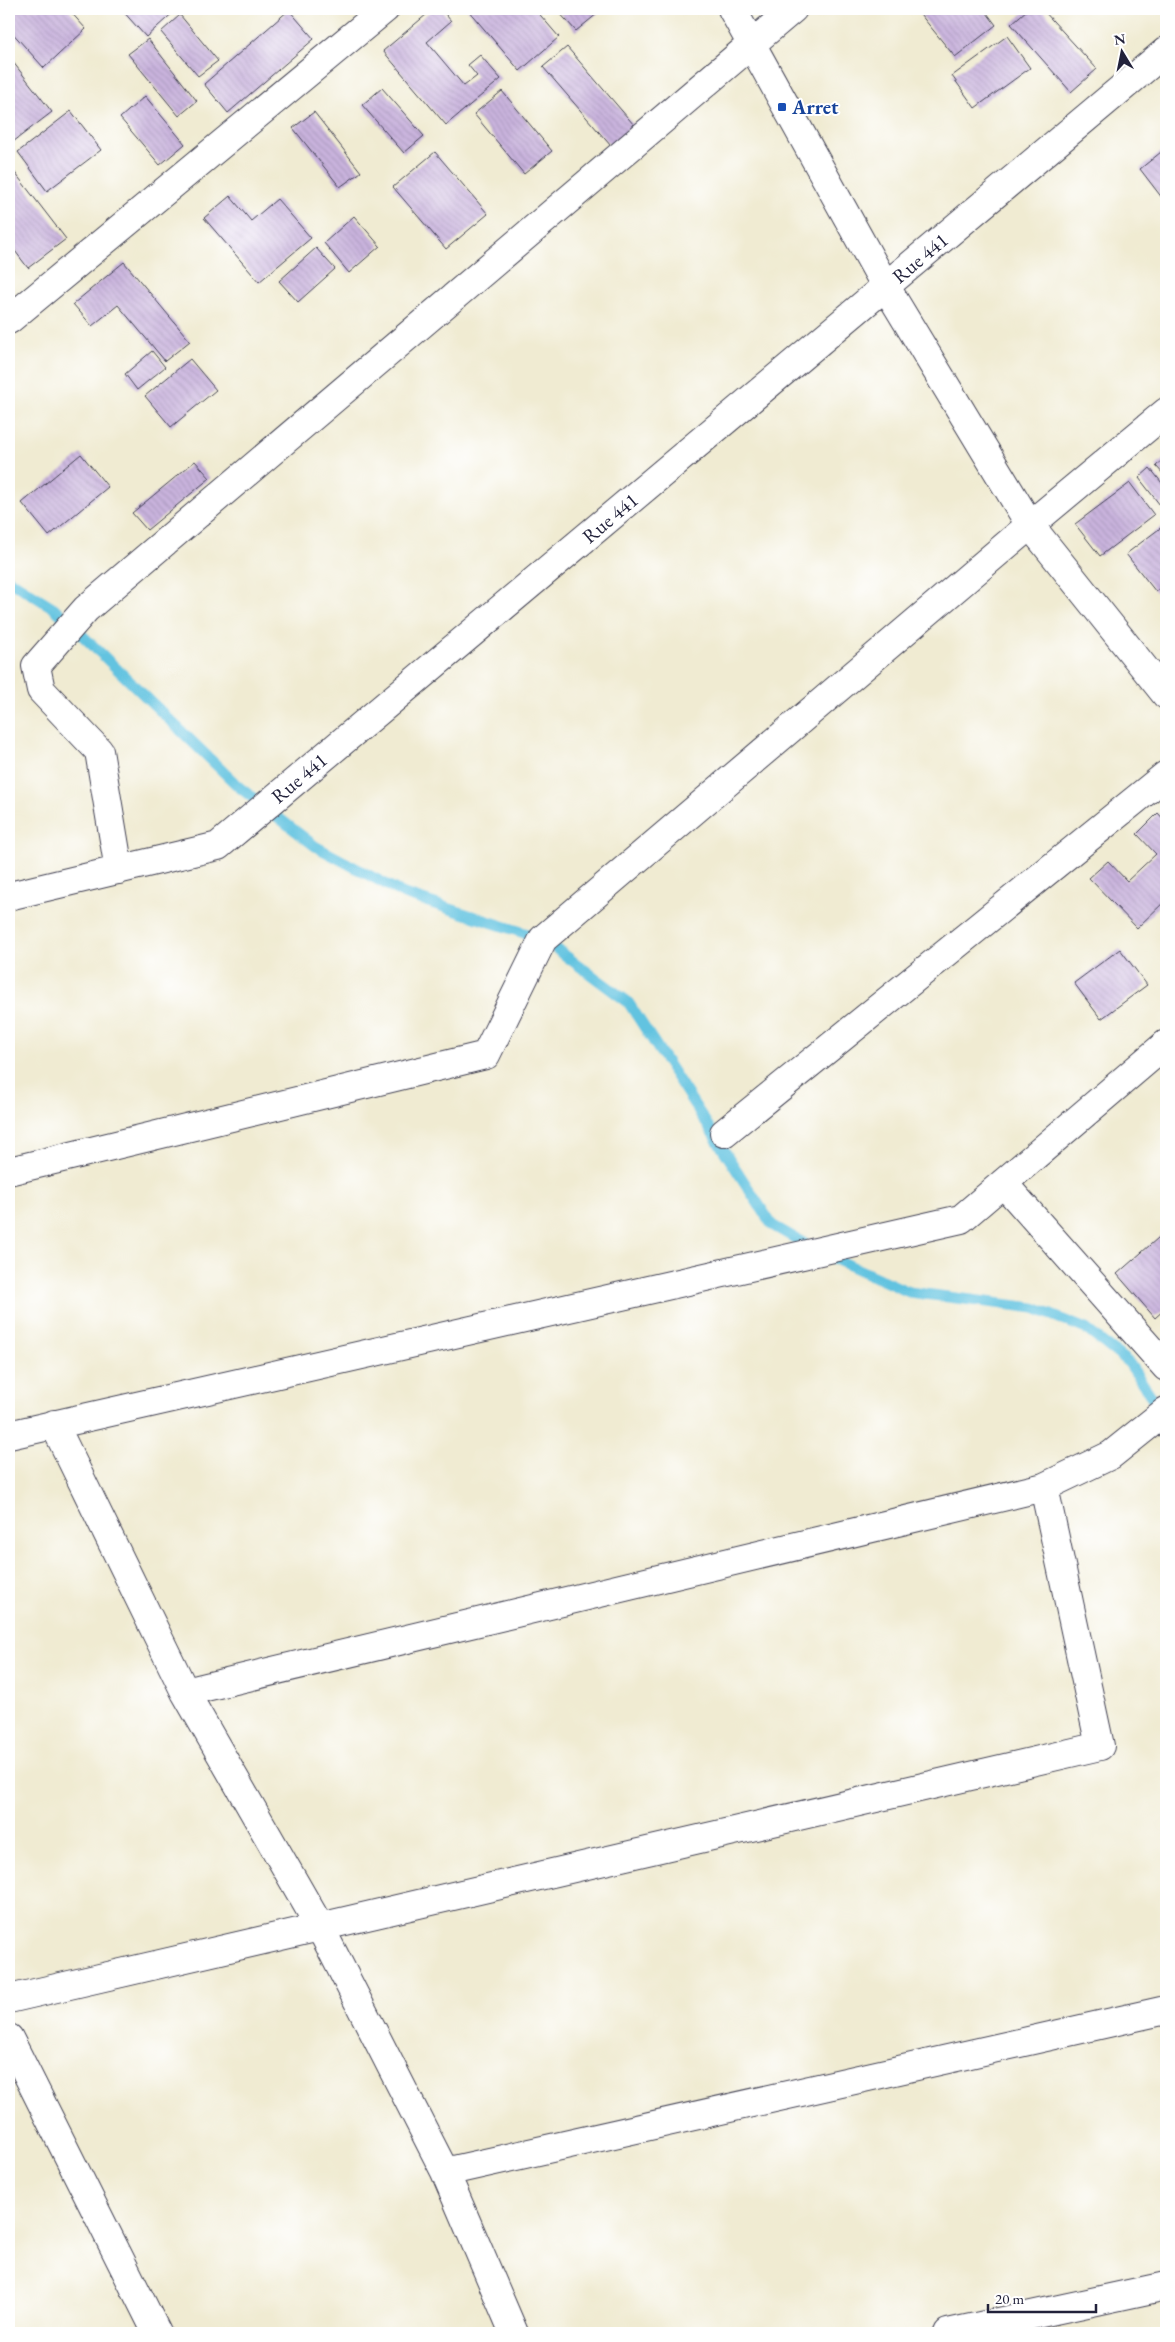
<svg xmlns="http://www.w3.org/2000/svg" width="1175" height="2342" viewBox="0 0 1175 2342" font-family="'EB Garamond',serif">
  <defs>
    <pattern id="building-back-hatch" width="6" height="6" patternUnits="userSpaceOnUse" patternTransform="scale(1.25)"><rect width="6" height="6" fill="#c9b3dd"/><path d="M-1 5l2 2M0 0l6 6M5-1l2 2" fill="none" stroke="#ac9abf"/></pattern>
  </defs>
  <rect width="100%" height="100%" fill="#fff"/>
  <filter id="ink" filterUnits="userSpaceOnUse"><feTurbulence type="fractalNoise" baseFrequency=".02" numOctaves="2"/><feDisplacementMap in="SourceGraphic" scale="10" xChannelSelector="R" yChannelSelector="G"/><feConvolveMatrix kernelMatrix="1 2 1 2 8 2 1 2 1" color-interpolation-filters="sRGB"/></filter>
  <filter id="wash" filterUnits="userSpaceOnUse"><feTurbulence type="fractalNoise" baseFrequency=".0096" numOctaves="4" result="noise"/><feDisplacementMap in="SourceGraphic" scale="20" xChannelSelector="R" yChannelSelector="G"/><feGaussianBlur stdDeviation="1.12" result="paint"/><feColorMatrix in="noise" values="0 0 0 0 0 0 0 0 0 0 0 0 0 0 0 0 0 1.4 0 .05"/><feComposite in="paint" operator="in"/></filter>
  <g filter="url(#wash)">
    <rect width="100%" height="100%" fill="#f0ebd2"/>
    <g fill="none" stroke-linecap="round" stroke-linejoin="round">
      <path stroke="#62c3e0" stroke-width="11" d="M9 580 54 608 239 787 315 846 404 894 543 939 628 1002 772 1225 812 1248
        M826 1255 909 1292 1034 1308 1086 1329 1129 1363 1153 1399 1166 1429"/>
    </g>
    <g id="blocks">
      <path fill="url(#building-back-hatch)" d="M9 9H68L86 29 44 68 9 29Z
        M121 9H177L146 37Z
        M433 9H441L451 21 427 42 464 86 477 76 468 65 480 55 501 79 446 125 383 51Z
        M467 9H535L559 37 520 71Z
        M556 9H603L576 31Z
        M916 9H984L996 25 955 57Z
        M1028 9H1042L1097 69 1071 92 1011 24Z
        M289 10 314 39 228 113 204 84Z
        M180 15 218 61 198 76 161 32Z
        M1007 36 1030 68 975 108 952 76Z
        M148 39 197 101 179 116 128 54Z
        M567 47 634 125 611 146 543 67Z
        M9 57 52 112 9 145Z
        M382 88 424 136 404 153 362 105Z
        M502 91 552 151 524 174 474 114Z
        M145 96 185 144 160 165 120 118Z
        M71 111 101 150 47 191 18 152Z
        M314 112 361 172 340 187 293 128Z
        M1166 148V203L1140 169Z
        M435 152 488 214 446 249 393 187Z
        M9 165 66 239 28 268 9 243Z
        M230 196 251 221 277 199 311 238 259 282 204 218Z
        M354 216 380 246 349 273 324 243Z
        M316 248 335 269 298 302 279 281Z
        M124 262 190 341 165 361 118 305 92 326 73 304Z
        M152 351 165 367 137 390 125 374Z
        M190 359 216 390 171 427 145 396Z
        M81 454 108 487 49 536 22 503Z
        M1166 457V477L1156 466Z
        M195 461 210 478 147 530 132 513Z
        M1150 468 1166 488V499L1160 505 1139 478Z
        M1130 483 1154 515 1100 556 1075 524Z
        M1163 526 1166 530V584L1156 592 1126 554Z
        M1158 813 1166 822V900L1137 928 1089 878 1108 861 1127 881 1156 854 1137 834Z
        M1120 949 1147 985 1101 1019 1074 983Z
        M1166 1231V1308L1155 1318 1117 1274Z"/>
    </g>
  </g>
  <g filter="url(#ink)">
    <use href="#blocks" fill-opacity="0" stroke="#414052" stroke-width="1"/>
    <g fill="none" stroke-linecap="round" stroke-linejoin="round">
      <defs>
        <path id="minor" d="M732 9 886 287 1030 525 1166 695
          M9 320 385 9
          M119 870 99 751 41 690 36 666 86 609 793 9
          M9 896 218 846 1166 51
          M724 1133 1166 775
          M9 1171 486 1055 543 939 1030 525 1166 412
          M1003 1183 1166 1367
          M54 1424 185 1692 320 1927 445 2172 514 2333
          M9 1435 961 1219 1166 1044
          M185 1692 1044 1487 1111 1455 1166 1411
          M9 1999 1100 1746 1044 1487
          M9 2038 157 2333
          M445 2172 1166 2010
          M948 2333 1166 2286"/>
      </defs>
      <use href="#minor" stroke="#414052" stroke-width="30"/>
      <use href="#minor" stroke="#fff" stroke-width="28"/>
    </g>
  </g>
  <rect fill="#1a4fb4" stroke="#fff" stroke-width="2" x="777" y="102" width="10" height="10" rx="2.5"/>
  <g text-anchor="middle" stroke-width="4" stroke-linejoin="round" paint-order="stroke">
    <g font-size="20" font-weight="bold" fill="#164399" stroke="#fff" text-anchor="start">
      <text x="792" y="114">Arret</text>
    </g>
    <g font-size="20" fill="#22223b" stroke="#fff">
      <text transform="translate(920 258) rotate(-40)" y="7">Rue 441</text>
      <text transform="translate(610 518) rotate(-40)" y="7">Rue 441</text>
      <text transform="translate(299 778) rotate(-40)" y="7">Rue 441</text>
    </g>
  </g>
  <rect width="1175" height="2342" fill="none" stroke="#fff" stroke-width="30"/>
  <g transform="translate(1122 52) rotate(350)" stroke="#ffffff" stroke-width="4" paint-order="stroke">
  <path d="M0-4L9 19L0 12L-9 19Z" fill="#22223b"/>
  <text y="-8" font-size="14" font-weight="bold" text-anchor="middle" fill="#22223b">N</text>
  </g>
  <path d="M988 2304v8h108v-8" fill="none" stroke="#22223b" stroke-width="2.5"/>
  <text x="995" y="2304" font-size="15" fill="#22223b" stroke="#ffffff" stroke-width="4" paint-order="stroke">20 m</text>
</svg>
